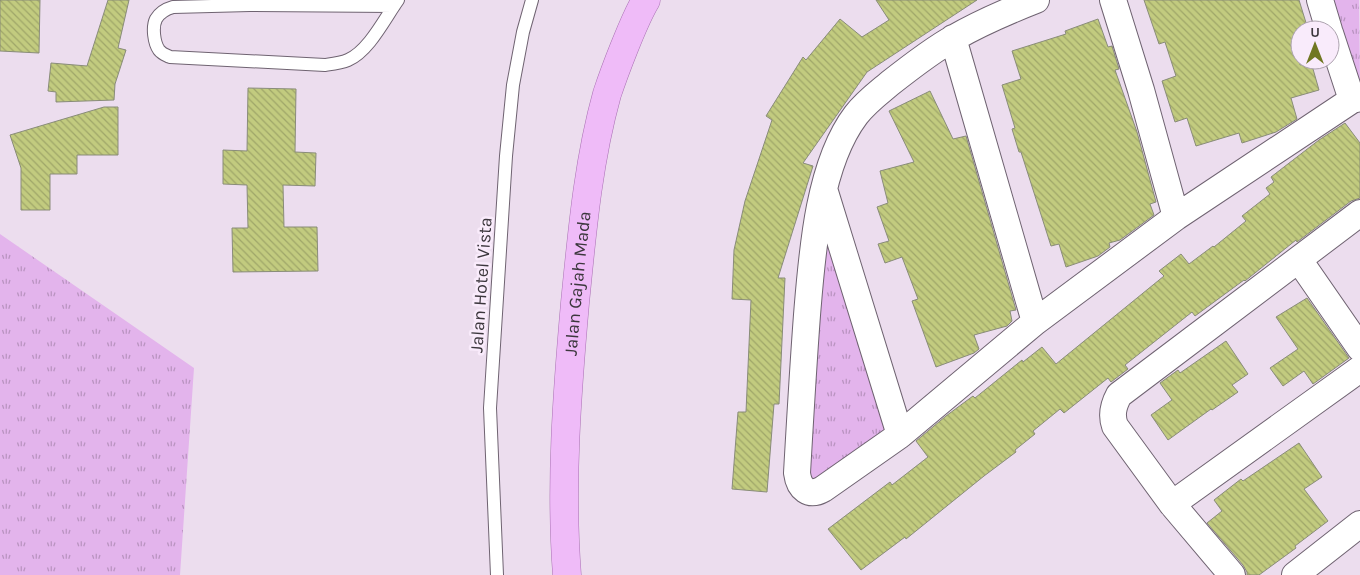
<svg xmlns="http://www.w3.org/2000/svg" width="1360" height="575" viewBox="0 0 1360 575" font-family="Karla,sans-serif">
  <defs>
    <pattern id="park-tufts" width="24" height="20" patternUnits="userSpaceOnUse" patternTransform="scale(1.25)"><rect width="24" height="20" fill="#e3b4ec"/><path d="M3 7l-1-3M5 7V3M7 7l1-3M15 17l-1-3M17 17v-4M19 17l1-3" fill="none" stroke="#b993c0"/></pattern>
    <pattern id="building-back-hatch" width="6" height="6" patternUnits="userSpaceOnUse" patternTransform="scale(1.25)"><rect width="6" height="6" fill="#c2cb7f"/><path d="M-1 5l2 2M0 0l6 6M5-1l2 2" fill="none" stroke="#9fa669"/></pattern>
  </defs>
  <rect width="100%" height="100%" fill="#ecddee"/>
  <path fill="url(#park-tufts)" d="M1311 0H1359L1360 86Z
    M0 234 194 368 180 575H0Z
    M829 238 886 428 812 485 805 475 818 264Z"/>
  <path fill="url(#building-back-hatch)" stroke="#898c79" d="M0 0H40L39 53 0 51Z
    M108 0H129L118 48 126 50 115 84 114 100 56 102V92L48 91 51 63 87 66Z
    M876 0H977L867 72 803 163 813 166 778 278H785L779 404H774L767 492 732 489 738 412H746L751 300 732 299 734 250 745 201 772 120 766 116 803 57 806 60 840 19 862 37 889 20Z
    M1144 0H1299L1307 26 1296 30 1300 44V65L1311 62 1319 90 1291 98 1297 119 1276 132 1242 143 1239 133 1196 146 1187 118 1175 122 1162 81 1176 76 1165 42 1159 44Z
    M1098 19 1108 47 1112 46 1119 69 1115 70 1137 132 1156 202 1150 204 1154 215 1120 240 1109 243 1110 247 1098 256 1066 267 1059 244 1051 246 1021 152H1019L1012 129 1015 128 1002 85 1021 79 1012 51 1066 34 1065 31Z
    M248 88 296 89 295 152 316 153 315 186 283 185 284 227H317L318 271 233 272 232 228H248L247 185 223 184V150L247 151Z
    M930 91 953 139 966 136 1016 310 1010 311 1012 321 1007 326 974 335 979 349 974 353 936 367 912 301 918 299 902 257 885 263 878 244 889 241 877 207 888 203 880 171 914 162 889 111Z
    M104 107H118V155H77V174H50V210H21V168L10 135Z
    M1345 123 1360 143V198L1351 201 1297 242 1296 240 1245 281 1244 280 1195 316 1192 312 1125 365 1128 369 1111 382 1108 378 1064 413 1060 409 1033 431 1035 434 1015 450 1016 452 984 476 906 539 905 537 861 570 828 529 890 482 892 485 928 457 916 441 946 416 973 396 975 398 1022 360 1023 362 1042 347 1056 364 1164 276 1159 271 1181 254 1189 264 1213 246 1214 247 1246 221 1242 216 1270 194 1266 188 1274 182 1271 177 1319 140Z
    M1307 298 1349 358 1313 384 1304 371 1283 386 1270 368 1298 349 1276 317Z
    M1226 341 1248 374 1232 385 1238 392 1212 410 1211 409 1168 440 1151 415 1172 400 1160 383 1178 370 1180 373Z
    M1299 443 1322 477 1304 489 1328 521 1295 546 1296 548 1259 575H1247V572L1243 565 1207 523 1222 511 1214 500 1241 479 1243 481Z"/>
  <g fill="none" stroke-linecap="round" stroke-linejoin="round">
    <defs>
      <path id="lane" d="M394 6 250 5 173 7C166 9 160 12 156 19 152 27 154 43 159 50 162 54 166 55 170 57L325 65C332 64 341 63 348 60 369 51 385 18 398 0
        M497 575 490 408 506 156 513 85 523 32 532 0"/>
      <path id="street" d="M1036 0C1008 11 980 23 954 38 932 50 908 69 889 84 877 94 865 103 856 115 818 165 812 254 807 315 803 368 800 421 797 473 799 489 809 497 823 489L900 435 1035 322 1176 217 1352 100 1360 98
        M1113 0 1141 90 1176 217
        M1320 0 1329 30
        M1330 33 1352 100
        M953 38 1035 322
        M825 192 900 435
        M1299 260 1360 348
        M1172 504 1360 369
        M1232 575 1172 504 1115 426C1111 415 1113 406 1119 395L1360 213
        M1295 575 1360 524"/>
      <g id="primary">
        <path id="s1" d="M567 575C560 485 567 393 575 303 582 233 588 162 607 94 612 79 618 63 624 48 631 31 637 15 646 0"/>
      </g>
    </defs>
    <use href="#lane" stroke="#6f6371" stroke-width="14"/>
    <use href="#street" stroke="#6f6371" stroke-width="28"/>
    <use href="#primary" stroke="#a970b3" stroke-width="29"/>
    <use href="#lane" stroke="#fff" stroke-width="12"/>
    <use href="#street" stroke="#fff" stroke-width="26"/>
    <use href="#primary" stroke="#efbbf8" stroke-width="28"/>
  </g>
  <g text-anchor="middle" stroke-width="5" stroke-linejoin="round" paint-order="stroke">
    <g font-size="18" fill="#3c373d" stroke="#f9ebfb">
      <text dy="6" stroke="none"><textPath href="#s1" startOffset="292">Jalan Gajah Mada</textPath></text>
      <text transform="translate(481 285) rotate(-86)" y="6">Jalan Hotel Vista</text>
    </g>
  </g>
  <g transform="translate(1315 45)"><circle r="24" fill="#f9ebfb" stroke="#ada3af"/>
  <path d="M0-4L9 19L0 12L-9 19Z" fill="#707721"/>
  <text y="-8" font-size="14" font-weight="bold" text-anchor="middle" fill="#3c373d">U</text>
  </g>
</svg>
